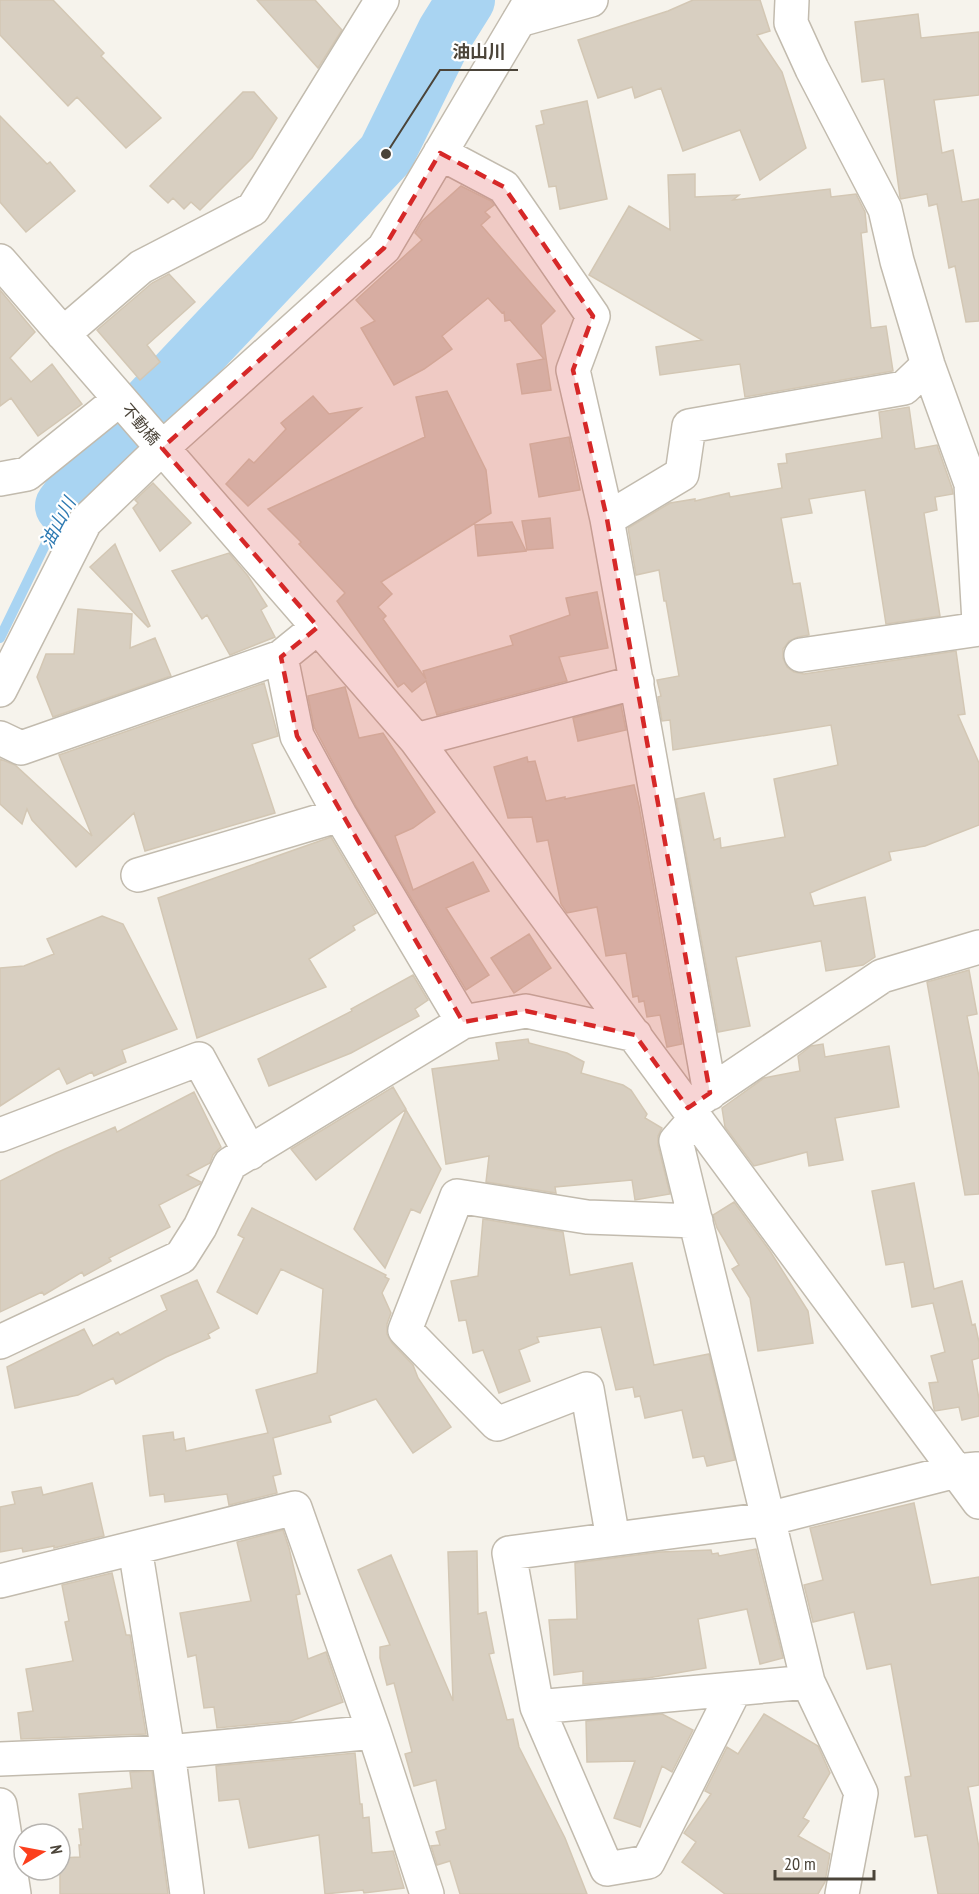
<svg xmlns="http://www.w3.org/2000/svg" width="979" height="1894" viewBox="0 0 979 1894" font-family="'PT Sans Narrow','Noto Sans JP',sans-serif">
  <rect width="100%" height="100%" fill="#f6f3ec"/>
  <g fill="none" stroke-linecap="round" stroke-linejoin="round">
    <path stroke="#a9d4f2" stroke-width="10" d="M0 638 64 506"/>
    <path stroke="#a9d4f2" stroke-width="58" d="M64 506 100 457 386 154 446 32 466 0"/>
  </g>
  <path fill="#d8cfc1" stroke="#d3c7b4" stroke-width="1.5" d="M0 0H53L104 53 101 56 161 118 126 148 77 97 68 106 0 35Z
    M257 0H315L342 30 318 68Z
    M693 0H760L770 31 757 35 782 72 806 148 760 180 740 130 683 151 661 88 635 98 632 87 598 98 578 40 668 11Z
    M918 14 921 38 979 32V95L934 100 942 153 953 150 962 202 979 199V321L966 322 955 266 949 268 937 204 929 206 927 194 901 199 900 197 884 79 862 82 855 22Z
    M243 92H254L277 118 252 158 200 210 191 202 184 209 173 198 168 203 150 186Z
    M587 101 607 199 560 209 556 186 549 187 536 126 544 124 541 111Z
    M0 116 47 164 50 162 75 191 26 232 0 202Z
    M695 174V197L739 195 733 200 830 189 831 197 856 194 865 212 867 232 861 233 871 328 886 326 893 371 745 397 740 364 660 375 656 347 702 340 589 275 629 206 670 230 668 175Z
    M461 186 491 201 494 205 485 212 490 217 481 225 555 311 541 325 551 390 522 394 517 364 544 359 510 320 505 321 504 312 502 313 488 298 442 336 452 349 424 369 394 385 361 328 375 321 356 300 422 240 415 233 422 221Z
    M169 274 195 302 147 345 160 362 140 380 97 330 152 283Z
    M0 290 35 332 10 358 31 382 52 364 82 404 38 436 11 398 0 406Z
    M447 391 486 470 491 513 381 582 392 594 378 607 386 616 383 619 426 679 423 671 513 645 510 636 570 615 566 598 597 592 608 648 559 657 567 681 437 715 426 681 412 692 404 683 398 687 337 601 345 593 299 544 301 542 268 509 425 437 416 397Z
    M313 396 329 414 361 408 248 506 226 484 249 459 254 463 286 429 281 423Z
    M909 407 915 449 937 445 952 488 953 494 935 497 937 510 924 513 940 616 886 624 865 490 809 499 812 513 781 518 793 584 800 583 809 635 798 637 789 641 783 649V658L787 667 794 672 804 674 956 651 965 714 958 715 979 763V825L925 846 889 852 891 860 810 893 814 906 865 897 875 957 863 965 826 971 821 941 736 957 750 1026 718 1032 676 799 704 793 714 840 720 838 721 848 785 837 774 779 838 765 831 725 673 750 670 720 662 721 658 697 661 696 657 680 679 676 666 601H664L659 570 636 575 628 528 670 503 695 499V501L729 493 730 497 782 488 778 464 787 463 786 454 882 438 879 412Z
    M569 437 580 490 539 497 530 444Z
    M153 483 191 523 160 551 133 508 138 503 135 500Z
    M550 518 553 548 527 550 522 521Z
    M512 522 526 551 478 556 475 525Z
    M115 544 150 626 148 627 90 567Z
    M229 553 248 576 267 606 261 610 275 637 230 655 207 615 202 619 172 571Z
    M78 609 132 614 130 648 155 638 171 676 53 717 37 677 46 654H74Z
    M264 683 278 736 252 744 275 813 145 851 134 813 76 867 32 820 27 809 22 824 0 804V759L15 765 92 836 59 755Z
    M345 687 359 738 383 733 435 812 413 828 395 836 413 890 473 862 489 891 446 908 489 975 466 990 356 806 314 727 308 696Z
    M621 705 626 730 578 741 573 718Z
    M527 757 528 762 535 761 546 801 565 797V799L634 785 639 806 682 1044 667 1047 660 1015 647 1017 644 1001 639 1002 638 996 633 997 626 953 606 956 597 907 567 913 561 904 548 840 537 842 532 817 508 818 494 767Z
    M331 837 376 913 353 926 355 930 309 959 326 987 197 1038 158 898Z
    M102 916 123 924 177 1029 122 1050 126 1062 94 1076 92 1072 67 1084 59 1068 0 1106V968L24 966 54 954 47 939Z
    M529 934 551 968 514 993 491 958Z
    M969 970 977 1014 967 1016 979 1077V1194L965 1195 927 982Z
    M413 975 428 1000 415 1009 419 1016 351 1053 269 1086 258 1059 352 1011 351 1009Z
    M528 1039 529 1043 567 1053 584 1062 581 1073 623 1085 631 1090 647 1114 645 1118 662 1128 658 1136V1145L670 1194 635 1200 632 1180 555 1187 556 1193 486 1182 489 1156 446 1164 432 1069 499 1060 496 1043Z
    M823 1044 825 1057 889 1046 899 1107 835 1118 843 1160 809 1166 807 1152 754 1166 725 1127 722 1108 764 1078 800 1071 798 1056 811 1046Z
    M393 1087 406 1109 316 1180 291 1149Z
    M194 1092 221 1147 213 1155 210 1163 187 1175 201 1182 200 1184 159 1205 170 1227 109 1258 111 1261 84 1276 82 1272 44 1295 42 1292 0 1312V1181L56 1153 115 1127 117 1132Z
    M406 1110 441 1169 420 1213 411 1209 385 1268 354 1229Z
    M914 1183 934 1289 962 1281 972 1325 975 1324 979 1342V1358L972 1360 979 1399V1416L962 1420 959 1407 935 1411 934 1409 929 1383 938 1382 931 1356 945 1352 933 1303 912 1307 904 1262 886 1265 872 1191Z
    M734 1202 770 1251 808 1311 813 1343 758 1351 750 1298 732 1269 739 1265 717 1228 713 1215Z
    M252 1208 386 1275 385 1277 389 1279 382 1293 391 1313 387 1324V1334L392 1343 413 1365 418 1378 451 1427 413 1453 376 1399 329 1416 331 1422 273 1438 281 1474 273 1476 277 1493 229 1505 227 1494 165 1502 164 1494 150 1496 143 1436 173 1432 174 1440 184 1438 186 1451 268 1433 256 1390 317 1373 323 1289 281 1269 257 1314 217 1292 244 1238 238 1235Z
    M483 1219 563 1232 570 1275 632 1263 654 1365 709 1354 735 1460 707 1466 704 1456 693 1458 682 1410 645 1418 640 1396 635 1397 633 1387 616 1390 601 1327 537 1337 539 1342 519 1350 530 1381 499 1393 483 1350 473 1353 466 1320 459 1321 451 1281 478 1276Z
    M197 1280 219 1328 208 1334 210 1338 166 1357 116 1384 113 1378 78 1395 15 1408 7 1367 84 1329 93 1346 118 1332 120 1335 167 1310 161 1296Z
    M92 1483 104 1536 54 1548V1546L23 1552 22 1548 0 1552V1507L15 1504 12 1492 41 1487 43 1495Z
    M914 1503 931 1585 979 1577V1785L968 1787 979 1848V1894H938L927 1835 915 1837 905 1777 911 1776 891 1664 867 1669 854 1612 813 1622 804 1585 823 1580 810 1528Z
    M283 1530 289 1548 300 1594 296 1595 308 1659 326 1652 343 1702 291 1721 217 1728 214 1707 204 1708 196 1655 188 1657 180 1613 251 1601 237 1542Z
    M756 1549 783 1658 760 1664 747 1609 698 1619 706 1668 648 1678 583 1684V1671L554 1675 549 1620 577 1619 575 1563 660 1552 711 1550 712 1554 718 1553 719 1556Z
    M477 1551 478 1614 486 1612 494 1653 489 1654 507 1720 513 1719 519 1747 565 1838 587 1894H460L450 1861 437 1865 431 1846 440 1845 436 1832 446 1829 436 1780 414 1786 405 1754 412 1752 394 1683 387 1685 380 1658V1647L390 1645 358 1570 391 1555 453 1701 448 1552Z
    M112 1573 126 1635H130L146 1734 21 1739 18 1713 33 1711 26 1669 73 1661 65 1622 69 1621 62 1585Z
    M662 1714 693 1730 672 1772 662 1766 640 1827 614 1818 635 1761 587 1762 586 1721Z
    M764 1714 818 1746 830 1773 803 1818 809 1821 798 1836 830 1854 825 1882 818 1894H725L682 1862 696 1842 684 1833 711 1794 705 1791 727 1747 738 1754Z
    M355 1753 360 1804H362L363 1818 369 1817 372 1853 393 1851 404 1888 364 1893 363 1890 325 1894 319 1835 249 1848 239 1799 219 1801 216 1766Z
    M152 1771 168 1894H60V1858L80 1857 79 1845H81L79 1829H83L79 1794 132 1788 130 1772Z"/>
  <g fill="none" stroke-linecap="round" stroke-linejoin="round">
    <defs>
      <path id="minor" d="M792 0 791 23 812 69 885 209 897 261 928 365 971 484 979 622
        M519 20 591 0
        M440 153 504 187 593 316 573 370 607 519 710 1093
        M0 261 416 740 979 1502
        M63 334 141 267 253 209 382 0
        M0 479 27 474 120 399
        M607 519 682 474 689 426 904 388 928 365
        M801 655 979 629
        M281 657 297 736 340 815 463 1022
        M0 690 85 522 162 448 384 248 531 0
        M0 738 21 748 281 657 318 627
        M416 740 637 682
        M138 875 340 815
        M694 1103 882 976 979 947
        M696 1118 676 1141 808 1682 861 1793 842 1894
        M0 1135 199 1059 250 1153
        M0 1342 181 1257 200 1227 230 1164 463 1022 526 1011 635 1035
        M613 1539 587 1389 497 1424 405 1330 457 1196 587 1217 696 1221
        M135 1548 168 1752 187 1894
        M0 1581 295 1508 374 1732 427 1894
        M735 1689 648 1862 607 1869 537 1707 808 1682
        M537 1707 509 1553 768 1519 956 1471 977 1469
        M0 1759 168 1752 374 1732
        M0 1805 14 1894"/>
    </defs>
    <use href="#minor" stroke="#c2bbae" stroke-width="36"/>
    <use href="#minor" stroke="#fff" stroke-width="33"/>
  </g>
  <path fill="#d62828" fill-opacity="0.2" stroke="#d62828" stroke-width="4.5" stroke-dasharray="12 8" stroke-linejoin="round" d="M440 153 504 187 593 316 573 370 607 519 710 1093 688 1108 635 1035 526 1011 463 1022 297 736 281 657 318 627 162 448 384 248Z"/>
  <g text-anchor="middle" stroke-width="4.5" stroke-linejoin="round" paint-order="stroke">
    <g font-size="16" fill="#4b4439" stroke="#fff">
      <text transform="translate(141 424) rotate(49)" y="6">不動橋</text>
    </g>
    <g font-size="18" font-style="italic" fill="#2e7ab2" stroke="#fff">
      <text transform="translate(58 523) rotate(-62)" y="6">油山川</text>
    </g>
  </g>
  <path fill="none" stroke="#4b4439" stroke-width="2" d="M386 154L440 70H518"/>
  <circle fill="#4b4439" stroke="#fff" stroke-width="2" cx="386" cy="154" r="6"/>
  <g font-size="18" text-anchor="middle" font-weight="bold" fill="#4b4439" stroke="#fff" stroke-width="4.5" stroke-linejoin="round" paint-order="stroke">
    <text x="479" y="58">油山川</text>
  </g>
  <g transform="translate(42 1852) rotate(80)"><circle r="28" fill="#ffffff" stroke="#b7b4b0" stroke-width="1.5"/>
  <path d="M0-4.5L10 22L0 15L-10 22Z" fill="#fc3f1d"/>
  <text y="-9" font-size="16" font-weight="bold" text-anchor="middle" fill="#4b4439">N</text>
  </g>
  <path d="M775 1870v9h99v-9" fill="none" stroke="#4b4439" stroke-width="3"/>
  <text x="784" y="1870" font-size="18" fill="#4b4439" stroke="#ffffff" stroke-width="4.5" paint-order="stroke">20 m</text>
</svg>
